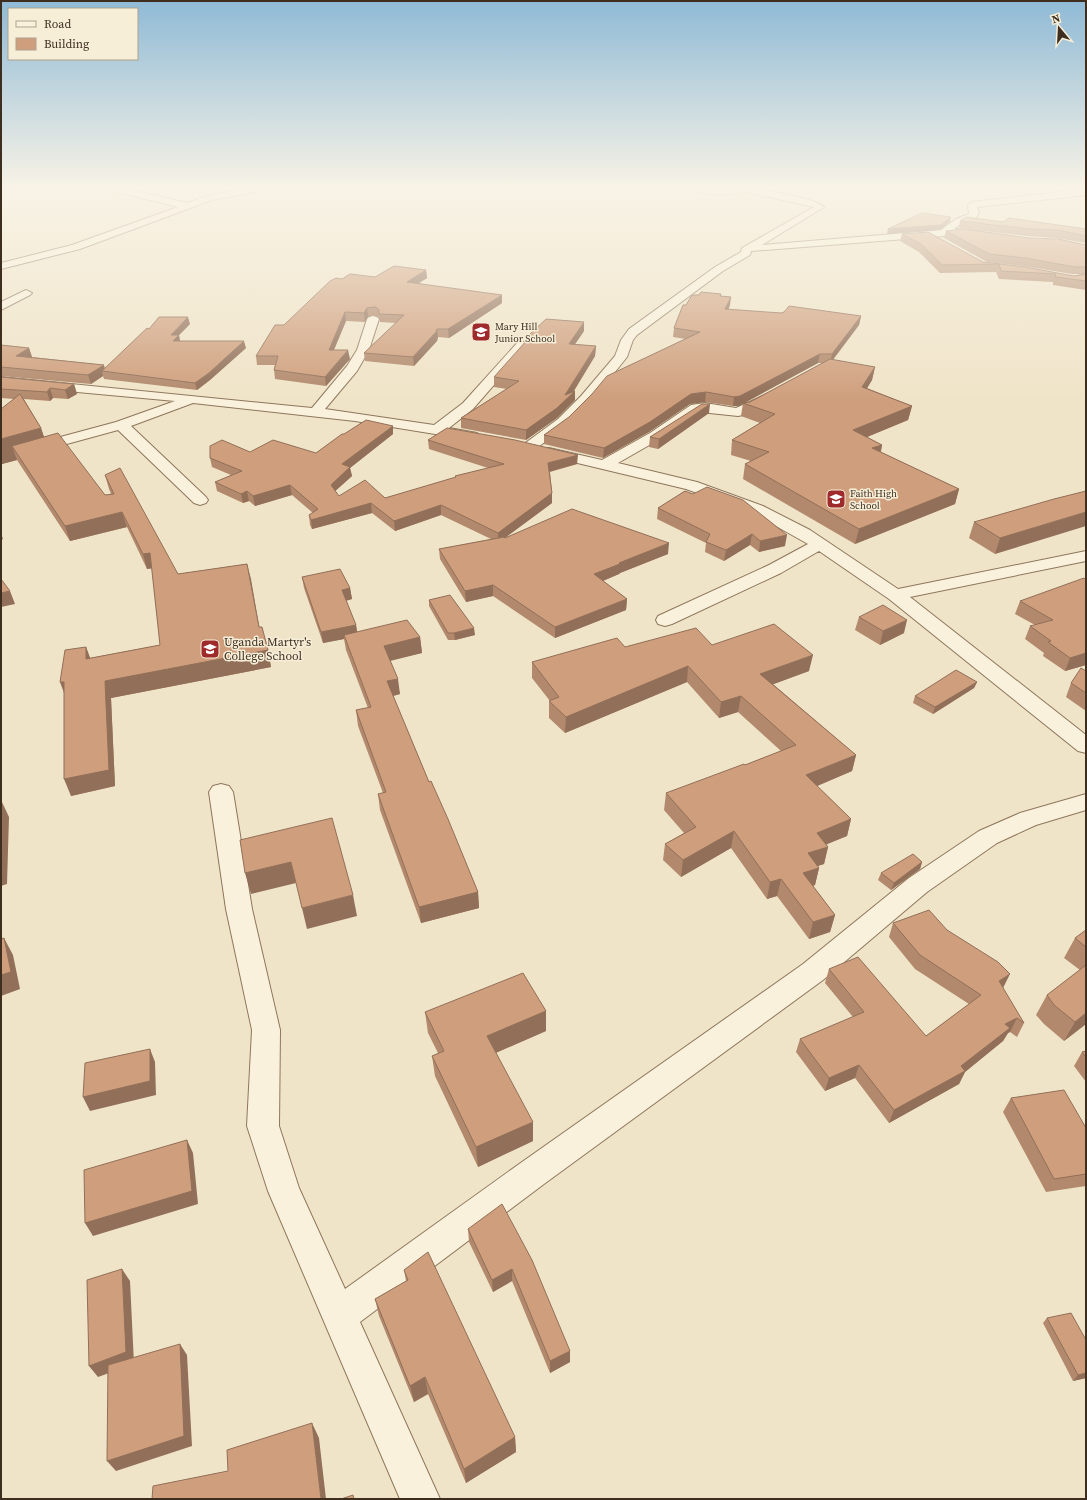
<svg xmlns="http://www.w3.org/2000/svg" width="1087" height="1500" viewBox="0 0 1087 1500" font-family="'Source Serif 4',serif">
  <rect width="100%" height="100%" fill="#f0e4c8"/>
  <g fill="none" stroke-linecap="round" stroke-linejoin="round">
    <defs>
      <path id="minor" d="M112 189H127L187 203 210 195 242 189H259L255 192 212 200 80 249 1 269V263L72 245 178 207 113 191Z
        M693 189C714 189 736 188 757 189 768 190 819 200 824 207L762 245 941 230 956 219 969 214 968 205 972 202 1086 189V195L977 207 979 213 976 218 962 223 954 229 977 231 979 233 977 235H957L751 251 750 255 723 271 637 335 633 340 627 357 591 402 568 425 534 450 529 451 524 450 522 447 524 444 558 419 581 396 615 356 621 340 629 329 715 267 741 252 742 248 814 207 746 192 722 195 697 192Z
        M26 290 32 293 30 295 1 310V302Z
        M373 316 377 317 379 319 369 350 357 371 325 409 434 425 463 403 518 342H526L528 345 526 348 473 409 449 428 477 433 479 436 477 439 472 440 355 421 193 403 131 426 206 497 208 500 206 503 200 505 194 503 118 430 1 462V453L116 422 175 401 1 385V377L312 408 347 366 357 350 367 319 369 317Z
        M769 393 774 394 776 397 774 400 743 415 738 416 700 412 660 439 618 463 697 482 763 506 810 530 898 589 1086 551V561L910 597 1086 735V753L1078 751 889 599 819 551 781 573 672 624 665 626 658 624 656 620 658 616 769 565 808 544 751 512 686 489 544 455 542 452 544 449 549 448 602 460 650 433 691 405 705 403 736 408Z
        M221 784 229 786 233 792 252 909 280 1030 279 1126 299 1188 345 1289 522 1162 803 964 909 878 979 831 1020 813 1086 794V810L1036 825 997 843 927 892 823 980 544 1184 360 1322 440 1499H400L268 1191 247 1126 252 1030 226 909 209 792 213 786Z"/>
    </defs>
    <use href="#minor" stroke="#8d765c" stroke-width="2"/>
    <use href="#minor" fill="#faf1dc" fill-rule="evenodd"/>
  </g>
  <path fill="#b2896c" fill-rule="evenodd" d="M960 221 1003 222 1086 229V243L1056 238 1027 236 959 228Z
    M946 231 1029 238 1086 245V290L1053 285V282L999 279 996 272 940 273 919 252 900 241 902 234 983 262 1074 276 1081 274H1072L1023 266 987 262 944 238Z
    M426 270 427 278 418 283 502 303 449 338 438 337 437 341 414 366 365 361 364 353 396 323 380 322 379 317 377 316H368L365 322 346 321 334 350 350 359 326 386 275 379 274 370 275 365H257L256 356 284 325 342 279 375 277Z
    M721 294V296L730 305 728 310 781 313 861 316 859 325 833 360 875 367 872 380 867 388 912 406 908 420 867 437 882 445 881 452 959 489 955 504 855 544 743 479 745 464 751 461 731 455 732 440 760 423 741 416 743 403 739 406H733L705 402 690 404 649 432 603 458 544 444V435L686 339 673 337 674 328 686 305 699 295ZM818 363H823L750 402H744Z
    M190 324 179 335 180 341 246 348 210 380 197 390 104 379 103 376 91 384 1 376V345L29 348 32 357 104 365 105 369Z
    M584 331 575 344 596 346 595 356 574 391H575V400L557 418 526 440 461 428V418L507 389 494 387V377Z
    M1 377 74 384 77 394 68 399 53 398 50 401 24 399 41 428 44 437 105 495 111 494 109 489 105 475 178 574 247 564 259 627 268 650 271 667 111 698 115 786 71 796 64 693 60 682 86 647 90 658 160 645 152 568 147 569 127 527 70 541 17 460 2 464 14 399 1 398Z
    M709 413 658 449 649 447 650 437Z
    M344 434H393L350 468 352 476 335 491 339 496 385 498 455 478V476L488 468 429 449 428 440 577 464 550 472 552 493V503L505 538 668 554 620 573 619 574 603 581 627 599 626 610 555 638 493 596 466 602 440 559 439 549 491 539 441 515 395 531 372 513 312 529 310 525 309 515 313 513 292 495 255 506 249 501 243 503 217 491 215 482 231 475 212 467 210 458 250 452 316 453Z
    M685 491 785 546 759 552 750 545 724 561 705 552 706 543 657 519 658 508Z
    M1086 491 995 554 969 538 974 522Z
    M302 577 350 588 352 599 346 601 356 625 357 632 420 637 422 653 390 660 400 694 393 696 429 782 478 892 479 908 421 923 380 810 378 794 383 793 358 726 356 710 368 708 346 650 344 639 323 643 304 588Z
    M1086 580V665L1065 671 1043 656 1044 653 1025 639 1030 626 1035 625 1015 614 1020 601Z
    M429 600 475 635 455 640H448L429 606Z
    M859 617 904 633 880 645 855 630Z
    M712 645 809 671 773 684 856 755 852 771 817 786 851 819 847 836 826 844 828 847 824 864 818 866 819 868 815 885 813 886 835 915 830 932 809 939 777 896 767 899 731 848 681 877 663 860 665 844 684 833 664 810 666 793 745 765 781 751 738 712 719 718 687 682 565 733 549 718V701H550L532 678V662L625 647Z
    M1086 671V711L1066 697 1071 683Z
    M977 682 974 688 933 714 913 703 915 696Z
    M922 862 920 869 891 890 878 880 881 873Z
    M893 923 947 930 1003 988 1024 1023 1017 1037 1010 1032 1008 1033 1003 1041 965 1072 959 1084 889 1123 855 1078 825 1091 796 1052 800 1039 853 1017 825 983 829 969 926 1036 969 1004 915 969 889 937Z
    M1086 930V1024L1064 1041 1044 1024 1036 1015 1047 995 1080 970 1064 958 1075 938Z
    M546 1011V1031L496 1053 533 1141 478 1167 435 1076 432 1056 438 1053 428 1033 425 1012Z
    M1086 1051V1082L1074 1066 1082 1052Z
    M1011 1098 1086 1128V1186L1046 1192 1003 1112Z
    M468 1229 532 1260 570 1362 550 1373 512 1281 493 1292 469 1242Z
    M404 1270 515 1437 516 1452 466 1483 428 1394 414 1402 379 1316 375 1299 406 1281Z
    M1047 1318 1086 1378 1073 1381 1043 1323Z"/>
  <path fill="#916f58" d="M951 217 950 222 940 230 887 234 888 229Z
    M426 270 427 278 408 290 407 282Z
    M502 295V303L449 338 448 329Z
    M731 297 730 305 725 318V309Z
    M367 308 368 316 365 322 364 313Z
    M345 312 346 321 330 359 329 350Z
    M861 316 859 325 830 363 832 354Z
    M188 317 190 324 179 335 180 342 174 348 171 335Z
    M584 322V331L569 353V344Z
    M437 329 438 337 437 341 414 366 413 357Z
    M244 341 246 348 210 380 197 390 195 383Z
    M596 346 595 356 573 392 575 391V400L557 418 526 440V430L565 395Z
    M29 348 32 357 16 356Z
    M348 350 350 359 326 386 325 377Z
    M820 354 818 363 739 406H733L734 397Z
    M104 365 105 372 102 371 103 376 91 384 88 375Z
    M875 367 872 380 860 400 862 387Z
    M74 384 77 394 68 399 65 390Z
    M50 388 53 398 50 401 47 392Z
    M706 392 705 402 690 404 649 432 603 458 604 448 691 394Z
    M710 404 709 413 658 449 659 439Z
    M912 406 908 420 850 444 853 430Z
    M393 426V434L350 468 352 476 332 494 331 485 342 464Z
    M41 428 45 440 12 446 17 460 2 464 1 460V439Z
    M882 445 879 459 872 448Z
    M578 455 577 464 548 472V463Z
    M290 485 292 495 255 506 253 496Z
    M959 489 955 504 855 544 859 529Z
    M247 491 249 501 243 503 241 494Z
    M552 493V503L498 543V533Z
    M371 503 372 513 312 529 311 520Z
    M441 505V515L395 531 394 521Z
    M122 512 127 527 70 541 65 526Z
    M1086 512V526L995 554 1000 538Z
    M1 533 3 539 1 540Z
    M752 534 750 545 724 561 726 550Z
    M787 535 785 546 759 552 760 541Z
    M669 543 668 554 620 573 619 574 593 585 594 574 619 563Z
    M150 553 154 568 147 569 143 554Z
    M247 564 251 579 262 643 259 627Z
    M493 585V596L466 602 465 591Z
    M350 588 352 599 344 601 342 590Z
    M10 591 15 604 1 607V593Z
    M627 599 626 610 555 638V627Z
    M907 620 904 633 880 645 883 631Z
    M356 625 358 637 344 635V639L323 643 321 632Z
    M474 628 475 635 455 640 454 633Z
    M420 637 422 653 386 662 384 646Z
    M86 647 92 663 86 659Z
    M268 650 271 667 111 698 115 786 71 796 64 779 105 681Z
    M1086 653V665L1065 671 1070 658Z
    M813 655 809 671 758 690 760 674Z
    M688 666 687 682 565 733 566 717Z
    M398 679 400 694 389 697 387 681Z
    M60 682H64L67 699Z
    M977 682 974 688 933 714 935 707Z
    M741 696 738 712 719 718 721 702Z
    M856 755 852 771 803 792 806 775Z
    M1 800 9 817 7 884 1 886Z
    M851 819 847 836 813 850 817 833Z
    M734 831 731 848 681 877 683 860Z
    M828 847 824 864 804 870 808 853Z
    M291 862 296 883 251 894 245 873Z
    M922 862 920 869 891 890 894 883Z
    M819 868 815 885 799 890 803 873Z
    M781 879 777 896 767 899 770 882Z
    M478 892 479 908 421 923 419 907Z
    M353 895 357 916 307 929 302 908Z
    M835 915 830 932 809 939 813 922Z
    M4 938 13 955 20 989 1 996V975Z
    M1010 974 1003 988 999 981Z
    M546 1011V1031L488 1056 487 1036Z
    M1086 1013V1024L1064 1041 1075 1022Z
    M1017 1018 1010 1032 1008 1033 1003 1041 965 1072 959 1084 889 1123 894 1110 961 1066 1005 1024Z
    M150 1049 155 1062 156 1095 90 1111 83 1097Z
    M859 1065 855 1078 825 1091 829 1078Z
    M533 1122V1141L478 1167 476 1147Z
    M187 1140 193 1153 198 1204 93 1236 85 1223Z
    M122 1269 130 1281 134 1364 98 1377 89 1366Z
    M512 1269V1281L493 1292 492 1280Z
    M180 1344 187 1355 192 1446 116 1471 107 1461Z
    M570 1351V1362L550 1373V1361Z
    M1086 1373V1378L1073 1381 1078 1375Z
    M425 1377 428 1394 414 1402 410 1386Z
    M312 1423 319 1438 326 1499H321Z
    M515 1437 516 1452 466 1483 464 1469Z"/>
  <path fill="#cf9f7d" stroke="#916f58" d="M922 213 951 217 941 225 888 229Z
    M966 217 1003 222 1009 218 1086 229V236L1058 230 1029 229 960 221Z
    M964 229 1029 238 1058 239 1086 245V267H1075L1025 258 989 254 946 231Z
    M928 232 983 262 1025 267 1074 276 1086 274V281L1055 277 1056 274 1001 271 999 264 942 265 921 244 902 234Z
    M394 266 426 270 407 282 502 295 448 329H437L436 332 413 357 364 353 404 315 379 314V310L376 307 367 308 364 313 345 312 329 350H348L325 377 274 370 278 356H256L275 325H284L330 281 336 278 342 279 350 274 375 277Z
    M701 292 721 294 720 296 731 297 725 309 781 313 784 312 789 306 861 316 832 354H820L740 396 734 397 706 392 691 394 650 422 604 448 544 435 569 417 592 394 607 376 700 332 674 328 683 305H686L692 295H699Z
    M159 317H188L171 335H179L173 341H244L209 373 195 383 102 371 147 328 149 329Z
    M546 319 584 322 569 344 596 346 565 395 575 391 557 408 526 430 461 418 519 381 494 377 527 340 529 335Z
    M1 345 29 348 16 356 104 365 88 375 1 367Z
    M830 359 875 367 862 387 912 406 853 430 882 445 872 448 959 489 859 529 745 464 769 452 732 440 775 414 743 403 750 402Z
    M1 377 74 384 65 390 50 388 47 392 1 389Z
    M20 394 41 428 1 439V409Z
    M702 404H710L659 439 650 437Z
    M366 420 393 426 342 464 350 467 331 485 339 496 365 480 385 498 456 477 455 476 504 464 428 440 447 428 515 440 578 455 548 463 552 493 498 533 441 505 394 521 371 503 311 520 309 515 318 509 290 485 253 496 247 491 241 494 215 482 242 471 210 458V446L222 440 250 452 273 440 316 453 342 434H344Z
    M58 433 105 495 114 494 105 475 120 468 178 574 247 564 259 627H262L268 650 105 681 109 770 64 779V682H60L65 650 86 647V659L160 645 150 553 143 554 122 512 65 526 12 446 1 449Z
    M707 487 743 500 787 535 760 541 752 534 726 550 706 542 710 534 658 508 685 491 693 494Z
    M1086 491V512L1000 538 974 522 1054 499Z
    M572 509 669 543 619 563 620 564 594 574 627 599 555 627 493 585 465 591 439 549 504 537 505 538Z
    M340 569 350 588 342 590 356 625 321 632 302 577Z
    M1084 578 1086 580V638H1085L1086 639V653L1070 658 1048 642 1051 641 1030 626 1053 620 1020 601Z
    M1 579 10 591 1 593Z
    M450 595 474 628 454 633H448L429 600Z
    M883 605 907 620 883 631 859 617Z
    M407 620 420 637 384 646 398 679 387 681 429 782 431 781 448 819 478 892 419 907 378 794 386 792 356 710 371 707 344 635Z
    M774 624 813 655 760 674 856 755 806 775 851 819 817 833 828 847 808 853 819 868 803 873 835 915 813 922 781 879 770 882 734 831 683 860 665 844 696 827 666 793 744 764 745 765 796 745 741 696 721 702 688 666 566 717 549 701 559 697 532 662 617 638 625 647 696 628 712 645Z
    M1081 668 1086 671V693L1071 683Z
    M956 670 977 682 935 707 915 696Z
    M332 818 353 895 302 908 291 862 245 873 240 840Z
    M913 854 922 862 894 883 881 873Z
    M929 910 947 930 998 962 1010 974 999 981 1024 1023 1017 1018 1005 1024 1010 1028 961 1066 965 1071 894 1110 859 1065 829 1078 800 1039 864 1012 829 969 858 957 926 1036 981 995 920 955 893 923Z
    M1086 930V947L1075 938Z
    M4 938 11 972 1 975V939Z
    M1086 965V1013L1075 1022 1054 1005 1047 995Z
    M523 973 546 1011 487 1036 533 1122 476 1147 432 1056 444 1051 425 1012Z
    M150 1049V1081L83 1097 85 1063Z
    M1086 1051V1057L1082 1052Z
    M1064 1090 1086 1128V1174L1054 1179 1011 1098Z
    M187 1140 192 1191 85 1223 84 1170Z
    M502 1204 532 1260 570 1351 550 1361 512 1269 492 1280 468 1229Z
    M428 1252 515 1437 464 1469 425 1377 410 1386 375 1299 408 1280 404 1270Z
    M122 1269 126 1352 89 1366 87 1280Z
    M1071 1313 1086 1340V1373L1078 1375 1047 1318Z
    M180 1344 184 1436 107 1461 108 1365Z
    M312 1423 321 1499H152L153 1486 228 1471 227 1450Z
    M353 1495 354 1499H341Z"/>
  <linearGradient id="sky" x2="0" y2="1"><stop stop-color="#8fbad6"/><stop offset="0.47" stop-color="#f8f3e6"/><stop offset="1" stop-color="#f8f3e6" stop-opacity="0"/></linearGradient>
  <rect width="1087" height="399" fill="url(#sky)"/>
  <defs>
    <symbol id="school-square" viewBox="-11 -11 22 22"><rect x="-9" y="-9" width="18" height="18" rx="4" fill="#9e2a2b" stroke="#f7eed8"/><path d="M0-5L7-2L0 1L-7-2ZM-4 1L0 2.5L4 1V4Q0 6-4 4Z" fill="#fff"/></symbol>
  </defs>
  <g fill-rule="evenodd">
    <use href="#school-square" x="470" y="321" width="22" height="22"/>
    <use href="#school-square" x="825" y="488" width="22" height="22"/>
    <use href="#school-square" x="199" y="638" width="22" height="22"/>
  </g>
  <g text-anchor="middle" stroke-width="3" stroke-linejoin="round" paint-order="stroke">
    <g font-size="10" fill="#3d2e20" stroke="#f7eed8" text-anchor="start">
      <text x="495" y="330">Mary Hill<tspan x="495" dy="12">Junior School</tspan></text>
      <text x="850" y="497">Faith High<tspan x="850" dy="12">School</tspan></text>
    </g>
    <g font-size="12" fill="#3d2e20" stroke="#f7eed8" text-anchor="start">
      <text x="224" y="646">Uganda Martyr's<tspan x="224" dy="14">College School</tspan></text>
    </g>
  </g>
  <rect width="1087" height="1500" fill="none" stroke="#3d2e20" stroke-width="4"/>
  <rect x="8" y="8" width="130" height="52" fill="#f7eed8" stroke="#ada18e"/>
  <rect x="16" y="21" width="20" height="6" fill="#faf1dc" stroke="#ada18e"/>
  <text x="44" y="28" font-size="12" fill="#3d2e20">Road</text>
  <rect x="16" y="38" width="20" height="12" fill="#cf9f7d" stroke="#ada18e"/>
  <text x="44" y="48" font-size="12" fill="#3d2e20">Building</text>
  <g transform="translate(1059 28) rotate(342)" stroke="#f7eed8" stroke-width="3" paint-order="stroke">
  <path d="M0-3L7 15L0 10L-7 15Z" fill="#3d2e20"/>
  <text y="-6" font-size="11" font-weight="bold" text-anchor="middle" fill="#3d2e20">N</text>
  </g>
</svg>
